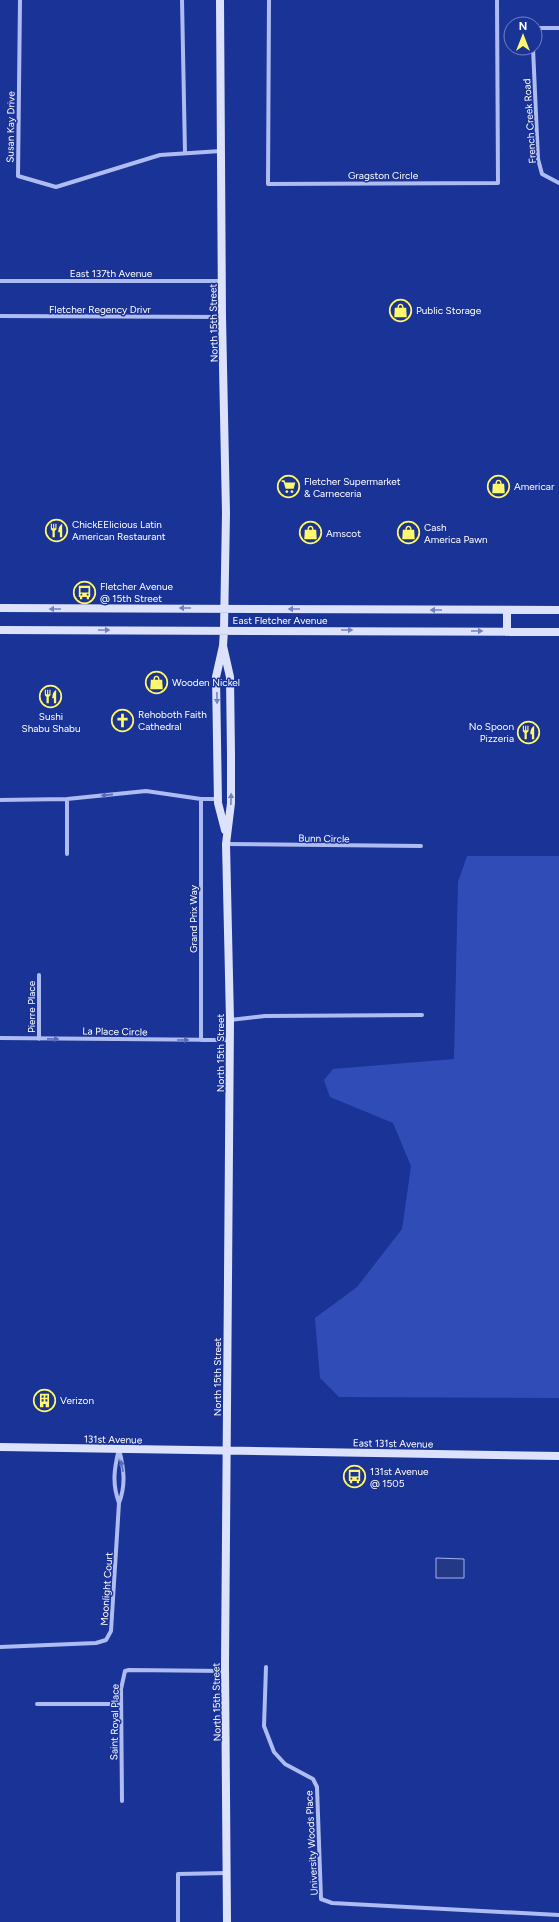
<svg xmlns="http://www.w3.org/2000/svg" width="559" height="1922" viewBox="0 0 559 1922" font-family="Figtree,sans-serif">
  <rect width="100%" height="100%" fill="#1a3397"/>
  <path fill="#304db7" d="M467 856H559V1398L339 1397 320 1378 315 1318 357 1287 402 1229 411 1166 393 1123 330 1097 324 1080 333 1069 454 1059 458 882Z"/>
  <path fill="#253885" stroke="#a0b3f3" d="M436 1558 464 1559V1578H436Z"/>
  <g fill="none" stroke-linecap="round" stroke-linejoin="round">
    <path stroke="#aebcf1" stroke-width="4" d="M20 0 18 176 56 187 160 155 221 151
      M182 0 185 153
      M269 0 268 184 498 183 497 0
      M535 28H559
      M533 48 538 159 542 174 559 183
      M0 281H222
      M0 316 222 317
      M67 799V854
      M201 799V1040
      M0 800 67 799 146 791 201 799H218
      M226 844 421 846
      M39 975V1039
      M230 1020 265 1016 422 1015
      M0 1038 230 1040
      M0 1647 96 1643 106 1640 111 1631 119 1503C126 1485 124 1469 119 1449 114 1469 112 1484 119 1503
      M266 1667 264 1726 274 1752 285 1764 313 1779 317 1787 321 1899 332 1903 559 1915
      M37 1704H121
      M122 1801 121 1689 125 1671 129 1670 225 1671
      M178 1922V1874L226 1873"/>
    <path stroke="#dce2fb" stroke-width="8" d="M220 0 222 317 226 513 224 630 223 646 216 677 218 803 225 830
      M0 608 559 610
      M0 630 559 632
      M507 632V610
      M223 646 230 677 231 754V803L226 844 230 1020 225 1665 227 1922
      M0 1447 559 1456"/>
  </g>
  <defs><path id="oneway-solid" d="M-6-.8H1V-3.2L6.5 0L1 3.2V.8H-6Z"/></defs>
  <g fill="#7182c4">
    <use href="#oneway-solid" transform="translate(185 608) rotate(180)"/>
    <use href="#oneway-solid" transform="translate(55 609) rotate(-180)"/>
    <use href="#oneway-solid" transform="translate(294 609) rotate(-180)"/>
    <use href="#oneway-solid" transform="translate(436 610) rotate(-180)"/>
    <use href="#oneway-solid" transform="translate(104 630)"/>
    <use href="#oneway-solid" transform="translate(347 630)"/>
    <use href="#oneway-solid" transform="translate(477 631)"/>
    <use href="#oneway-solid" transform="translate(217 698) rotate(89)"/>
    <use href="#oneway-solid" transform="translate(231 799) rotate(-88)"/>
  </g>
  <g fill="#556abb">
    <use href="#oneway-solid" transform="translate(107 795) rotate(174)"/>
    <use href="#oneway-solid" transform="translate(53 1039) rotate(1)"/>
    <use href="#oneway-solid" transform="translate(183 1040)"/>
    <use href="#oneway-solid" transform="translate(122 1466) rotate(-101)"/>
  </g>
  <defs>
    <symbol id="shop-ring" viewBox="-11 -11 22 22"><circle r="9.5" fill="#1a3397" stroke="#fff76d" stroke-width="1.5"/><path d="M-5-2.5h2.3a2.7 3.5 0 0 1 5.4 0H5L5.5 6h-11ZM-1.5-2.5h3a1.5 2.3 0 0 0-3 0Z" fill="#fff76d"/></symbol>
    <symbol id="supermarket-ring" viewBox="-11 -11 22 22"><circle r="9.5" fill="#1a3397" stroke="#fff76d" stroke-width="1.5"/><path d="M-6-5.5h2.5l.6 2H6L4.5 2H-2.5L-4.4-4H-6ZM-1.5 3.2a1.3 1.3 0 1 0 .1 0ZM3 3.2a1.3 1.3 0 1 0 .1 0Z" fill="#fff76d"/></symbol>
    <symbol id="restaurant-ring" viewBox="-11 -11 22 22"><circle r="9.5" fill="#1a3397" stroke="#fff76d" stroke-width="1.5"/><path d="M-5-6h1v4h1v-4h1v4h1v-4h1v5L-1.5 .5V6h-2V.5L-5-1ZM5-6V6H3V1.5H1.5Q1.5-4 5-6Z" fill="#fff76d"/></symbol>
    <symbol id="bus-ring" viewBox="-11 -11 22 22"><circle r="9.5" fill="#1a3397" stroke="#fff76d" stroke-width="1.5"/><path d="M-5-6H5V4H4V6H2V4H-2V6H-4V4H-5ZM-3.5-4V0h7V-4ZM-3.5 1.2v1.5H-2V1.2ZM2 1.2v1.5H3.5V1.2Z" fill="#fff76d"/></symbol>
    <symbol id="church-ring" viewBox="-11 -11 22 22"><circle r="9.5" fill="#1a3397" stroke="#fff76d" stroke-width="1.5"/><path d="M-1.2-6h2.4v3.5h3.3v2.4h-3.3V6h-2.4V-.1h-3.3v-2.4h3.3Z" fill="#fff76d"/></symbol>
    <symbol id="building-ring" viewBox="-11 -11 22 22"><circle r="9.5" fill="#1a3397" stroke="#fff76d" stroke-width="1.5"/><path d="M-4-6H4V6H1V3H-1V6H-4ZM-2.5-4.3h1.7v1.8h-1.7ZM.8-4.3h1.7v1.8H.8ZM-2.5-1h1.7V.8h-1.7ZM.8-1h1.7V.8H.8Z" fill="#fff76d"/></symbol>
  </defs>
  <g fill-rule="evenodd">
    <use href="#shop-ring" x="388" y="298" width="25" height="25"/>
    <use href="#shop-ring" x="486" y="474" width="25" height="25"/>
    <use href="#supermarket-ring" x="276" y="474" width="25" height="25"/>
    <use href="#restaurant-ring" x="44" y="518" width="25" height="25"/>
    <use href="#shop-ring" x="298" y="520" width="25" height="25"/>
    <use href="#shop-ring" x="396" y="520" width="25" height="25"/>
    <use href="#bus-ring" x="72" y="580" width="25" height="25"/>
    <use href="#shop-ring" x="144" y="670" width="25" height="25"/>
    <use href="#restaurant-ring" x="38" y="684" width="25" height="25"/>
    <use href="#church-ring" x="110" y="708" width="25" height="25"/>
    <use href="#restaurant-ring" x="516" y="720" width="25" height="25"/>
    <use href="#building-ring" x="32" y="1388" width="25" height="25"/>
    <use href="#bus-ring" x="342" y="1464" width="25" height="25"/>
  </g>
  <g text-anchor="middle" stroke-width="3" stroke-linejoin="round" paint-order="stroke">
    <g font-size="10" fill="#fff" stroke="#1a3397">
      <text transform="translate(529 121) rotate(-94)" y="4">French Creek Road</text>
      <text transform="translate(10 127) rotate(-89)" y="4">Susan Kay Drive</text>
      <text x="383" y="179">Gragston Circle</text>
      <text x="111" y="277">East 137th Avenue</text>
      <text x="100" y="313">Fletcher Regency Drivr</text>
      <text transform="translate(213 323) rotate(-91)" y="4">North 15th Street</text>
      <text x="280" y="624">East Fletcher Avenue</text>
      <text transform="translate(324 838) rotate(1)" y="4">Bunn Circle</text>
      <text transform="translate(193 919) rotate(-90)" y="4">Grand Prix Way</text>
      <text transform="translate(31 1007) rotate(-90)" y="4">Pierre Place</text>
      <text transform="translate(115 1031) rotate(1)" y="4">La Place Circle</text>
      <text transform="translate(220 1053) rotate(-90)" y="4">North 15th Street</text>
      <text transform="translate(217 1377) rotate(-90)" y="4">North 15th Street</text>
      <text transform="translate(113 1439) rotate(1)" y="4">131st Avenue</text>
      <text transform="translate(393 1443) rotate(1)" y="4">East 131st Avenue</text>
      <text transform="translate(106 1589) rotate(-86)" y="4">Moonlight Court</text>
      <text transform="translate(216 1702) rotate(-91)" y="4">North 15th Street</text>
      <text transform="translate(114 1722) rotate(-89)" y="4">Saint Royal Place</text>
      <text transform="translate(311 1843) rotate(-93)" y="4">University Woods Place</text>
    </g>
    <g font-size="10" fill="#fff" stroke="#1a3397" text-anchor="start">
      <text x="416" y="314">Public Storage</text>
      <text x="304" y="485">Fletcher Supermarket<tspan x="304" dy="12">&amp; Carneceria</tspan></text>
      <text x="514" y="490">Americar</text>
      <text x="72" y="528">ChickEElicious Latin<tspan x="72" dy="12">American Restaurant</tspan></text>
      <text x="424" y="531">Cash<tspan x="424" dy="12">America Pawn</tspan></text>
      <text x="326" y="537">Amscot</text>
      <text x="100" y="590">Fletcher Avenue<tspan x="100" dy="12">@ 15th Street</tspan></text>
      <text x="172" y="686">Wooden Nickel</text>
      <text x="138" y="718">Rehoboth Faith<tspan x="138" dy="12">Cathedral</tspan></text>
      <text x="51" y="720" text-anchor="middle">Sushi<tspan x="51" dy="12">Shabu Shabu</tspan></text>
      <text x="514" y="730" text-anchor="end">No Spoon<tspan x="514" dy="12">Pizzeria</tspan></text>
      <text x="60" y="1404">Verizon</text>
      <text x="370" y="1475">131st Avenue<tspan x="370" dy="12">@ 1505</tspan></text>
    </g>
  </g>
  <g transform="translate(523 36)"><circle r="19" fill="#1a3397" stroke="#7685c1"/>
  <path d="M0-3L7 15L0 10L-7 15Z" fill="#fff76d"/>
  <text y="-6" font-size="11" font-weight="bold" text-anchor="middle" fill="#ffffff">N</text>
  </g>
</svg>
